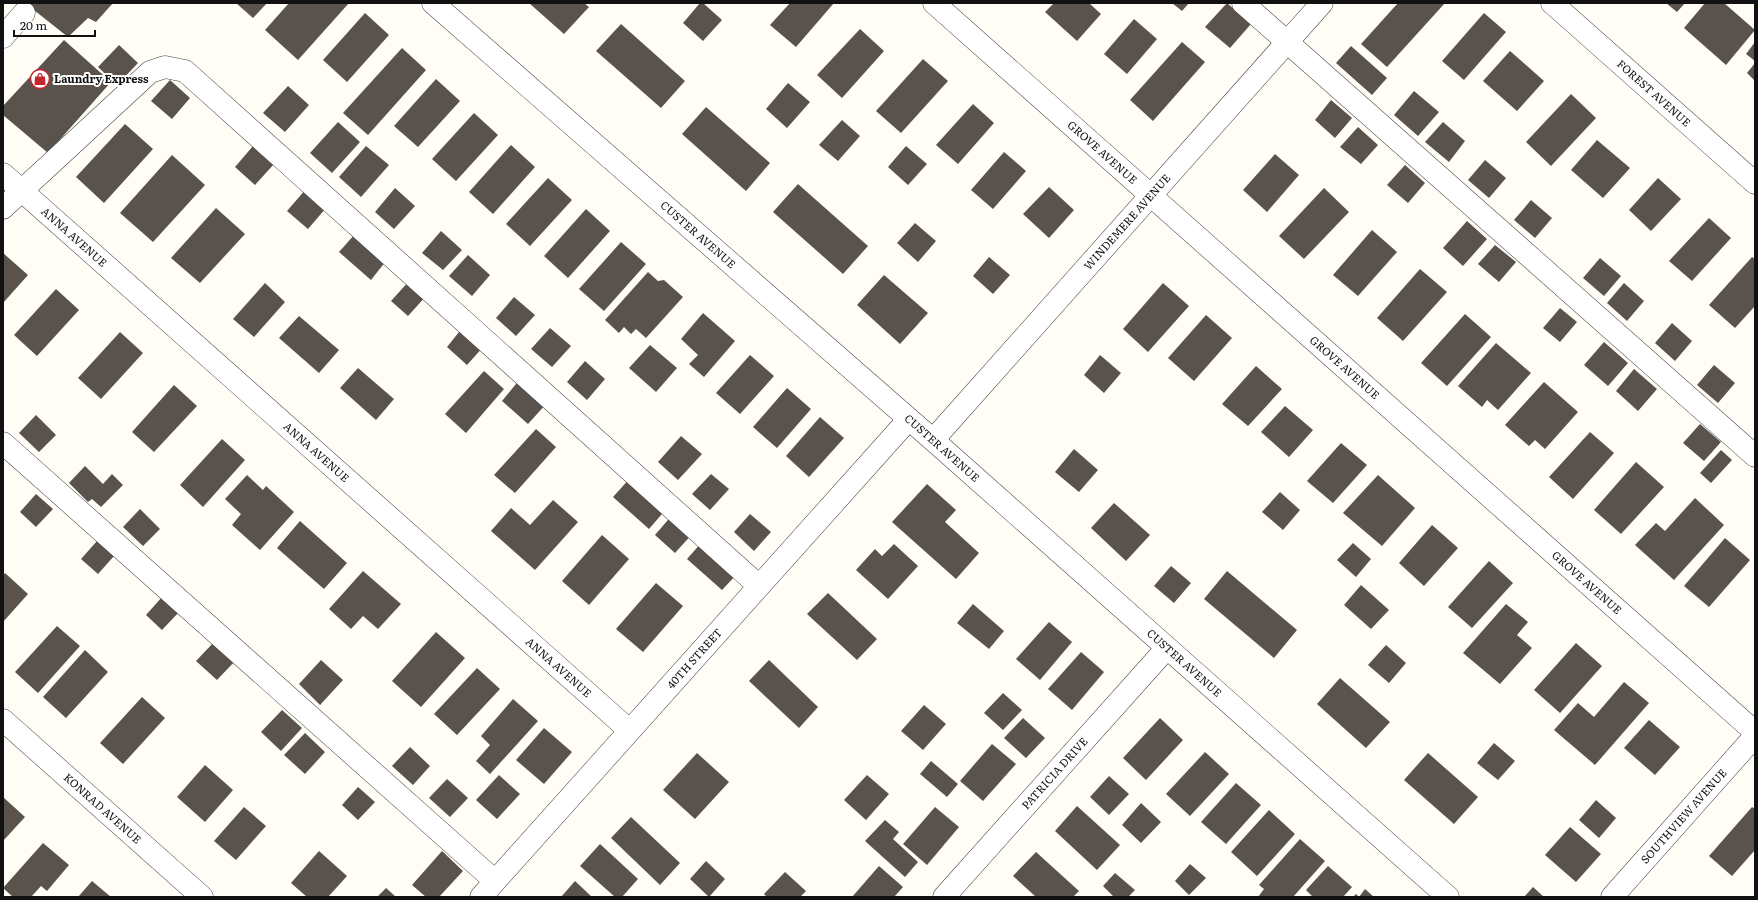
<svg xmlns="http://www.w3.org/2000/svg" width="1758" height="900" viewBox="0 0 1758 900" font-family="Literata,serif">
  <rect width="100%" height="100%" fill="#fffdf5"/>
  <path fill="#5a524d" d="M25 3H113L96 22 88 18 68 37Z
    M236 3H267L253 18Z
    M289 3H349L298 60 265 30Z
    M529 3H584L589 7 564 34Z
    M700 3H703L722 20 703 41 683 23Z
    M790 3H834L796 47 770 25Z
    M1054 3H1089L1101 14 1077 41 1045 12Z
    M1172 3H1189L1182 11Z
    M1227 3 1251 24 1230 48 1205 27Z
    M1398 3H1445L1387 67 1361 44Z
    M1666 3H1685L1677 12Z
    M1705 3H1724L1755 30 1726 65 1684 28Z
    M365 13 389 35 347 82 323 60Z
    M1484 13 1506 32 1464 80 1442 61Z
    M1134 19 1157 39 1127 74 1104 54Z
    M621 24 685 81 661 108 596 51Z
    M860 29 884 51 842 98 817 75Z
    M64 40 111 82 48 153 3 115V106Z
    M1182 42 1205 62 1153 121 1130 100Z
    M1755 42V61L1746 54Z
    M119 45 138 63 117 85 98 67Z
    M1351 46 1387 78 1372 95 1336 63Z
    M402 48 426 70 368 135 343 113Z
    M1510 51 1544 81 1517 111 1483 81Z
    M923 59 948 81 901 133 876 111Z
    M1755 63V81L1747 73Z
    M436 79 460 101 418 147 394 126Z
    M170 80 190 98 172 119 151 101Z
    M788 83 810 102 787 128 766 109Z
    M288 86 309 105 285 132 263 113Z
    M1414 91 1439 112 1418 136 1394 115Z
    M1571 94 1596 118 1551 166 1526 142Z
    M1331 100 1352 118 1335 138 1315 120Z
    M973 104 994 123 958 164 936 145Z
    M706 107 770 163 746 191 682 134Z
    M474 113 498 135 456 181 432 159Z
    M842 120 860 136 838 161 819 145Z
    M338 122 360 142 332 173 310 153Z
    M1443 122 1465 141 1449 162 1425 142Z
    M125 124 153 149 104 203 76 177Z
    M1358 127 1378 145 1361 164 1340 147Z
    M1597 140 1630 168 1603 198 1571 170Z
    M511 145 535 167 493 214 469 192Z
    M253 146 274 164 255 185 235 167Z
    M366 146 389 165 361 197 339 177Z
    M906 146 927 164 908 185 888 167Z
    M1004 152 1026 171 993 209 971 190Z
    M1275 154 1299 175 1267 212 1243 190Z
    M172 155 205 185 153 242 120 213Z
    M1485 160 1506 178 1489 198 1468 180Z
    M1405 165 1425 183 1408 203 1387 185Z
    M548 178 572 200 530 246 506 224Z
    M1658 178 1681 199 1651 231 1629 210Z
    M798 184 868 246 843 274 773 212Z
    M1049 187 1074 210 1049 238 1023 214Z
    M395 188 415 206 394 229 375 212Z
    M1324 188 1349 212 1304 259 1279 236Z
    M306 189 326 208 308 229 287 211Z
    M1531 200 1552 218 1535 238 1514 220Z
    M216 208 245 234 200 283 171 258Z
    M586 209 610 231 568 278 544 256Z
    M1709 218 1731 238 1692 281 1669 261Z
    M1467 221 1487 239 1463 266 1443 248Z
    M915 223 936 241 918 262 897 243Z
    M1372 230 1397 252 1358 296 1333 275Z
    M441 231 462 250 443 270 422 253Z
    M355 234 386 261 371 280 339 252Z
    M621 242 646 264 604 311 579 289Z
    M1495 245 1516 262 1499 282 1478 264Z
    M3 253 28 275 3 303Z
    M468 255 490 275 472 296 449 276Z
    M989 257 1010 275 993 294 973 276Z
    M1752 257 1755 259V306L1735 328 1709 305Z
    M1600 258 1621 276 1604 296 1583 278Z
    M1420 269 1447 292 1403 341 1377 318Z
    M648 272 658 281 664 280 683 297 646 338 636 329 631 334 624 327 619 333 605 320Z
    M884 275 928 313 900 344 857 305Z
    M410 280 427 295 408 316 391 301Z
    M265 283 285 302 254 337 233 319Z
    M1163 283 1189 306 1148 352 1123 329Z
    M1624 283 1644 301 1627 321 1607 303Z
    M56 289 79 310 37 356 14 335Z
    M514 297 535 315 516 336 496 318Z
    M1560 308 1577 322 1560 342 1543 328Z
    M703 313 735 341 704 377 689 364 698 355 681 339Z
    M1465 314 1491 337 1447 386 1421 363Z
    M1206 315 1232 338 1194 381 1168 358Z
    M299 316 339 350 319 373 279 338Z
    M1672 323 1692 341 1675 361 1655 343Z
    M463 327 484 346 467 365 447 347Z
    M550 328 571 346 552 367 531 349Z
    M120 332 143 353 101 399 78 378Z
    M1604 342 1628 363 1608 386 1584 365Z
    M1496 343 1531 373 1498 410 1487 400 1482 407 1458 386Z
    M650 345 677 368 656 392 629 368Z
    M750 355 774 376 740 414 716 393Z
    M1100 355 1121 373 1104 393 1084 375Z
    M585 361 605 379 587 400 567 382Z
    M1714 365 1735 383 1718 403 1697 385Z
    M1256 366 1282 389 1248 426 1222 404Z
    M358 368 394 399 376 420 340 388Z
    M1634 369 1657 389 1638 411 1616 391Z
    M484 371 504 389 466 433 445 414Z
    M520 379 547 403 528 424 502 401Z
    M1544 382 1578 412 1545 449 1535 440 1529 446 1505 425Z
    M174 385 197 406 154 452 132 432Z
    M787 388 811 409 777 448 753 427Z
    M1285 406 1313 430 1289 457 1261 432Z
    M36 415 56 435 39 452 19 433Z
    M820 417 844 438 809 477 786 456Z
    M1700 424 1721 442 1704 461 1683 443Z
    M536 429 556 447 515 493 494 475Z
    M1590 432 1614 453 1573 499 1549 477Z
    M681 436 702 454 678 480 658 462Z
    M222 439 245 460 203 507 180 485Z
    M1341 443 1367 465 1333 503 1307 481Z
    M1074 449 1098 470 1079 492 1055 472Z
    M1721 450 1732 460 1711 483 1700 473Z
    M1636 462 1664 487 1621 534 1594 510Z
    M85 466 103 484 112 474 123 485 101 507 92 499 88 502 69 483Z
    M711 474 729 489 710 510 692 494Z
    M247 475 263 490 266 486 294 512 260 550 232 525 241 514 225 499Z
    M1378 475 1415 508 1382 546 1343 513Z
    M632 476 668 507 649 529 613 497Z
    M927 484 956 510 945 522 979 553 956 579 892 522Z
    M1280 492 1300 510 1283 530 1262 512Z
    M36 494 53 509 36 527 20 512Z
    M1695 498 1724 525 1674 580 1635 545 1656 523 1665 531Z
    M553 500 578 522 535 570 491 531 511 508 530 525Z
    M1114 503 1150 535 1126 561 1091 528Z
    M140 509 160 529 143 546 123 527Z
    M673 514 694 532 675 553 655 535Z
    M750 514 771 532 754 551 734 532Z
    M300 521 347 563 324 589 277 548Z
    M1432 525 1458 548 1424 586 1399 563Z
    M602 535 629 559 589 605 562 581Z
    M1725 538 1750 560 1709 607 1684 586Z
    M97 541 114 556 98 574 81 559Z
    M702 542 738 573 722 590 687 559Z
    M1353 543 1371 559 1356 577 1337 560Z
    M894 544 918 566 888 599 856 570 875 549 882 556Z
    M1489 561 1513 583 1472 628 1448 607Z
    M1171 566 1191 583 1174 603 1154 586Z
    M363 571 401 604 378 629 363 616 351 629 329 609Z
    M1227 571 1297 630 1274 658 1204 599Z
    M5 573 28 594 3 622V576Z
    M656 583 683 606 643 652 616 629Z
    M1361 585 1389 610 1371 629 1344 605Z
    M828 593 877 639 857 660 807 614Z
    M162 597 179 612 162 630 146 615Z
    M973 604 1004 631 989 649 957 623Z
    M1506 604 1528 622 1517 635 1532 648 1500 684 1463 653Z
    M1049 622 1072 642 1040 680 1016 659Z
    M57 626 80 646 38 693 15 672Z
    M436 632 465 658 421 707 392 681Z
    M214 642 235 661 217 680 196 661Z
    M1576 643 1602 666 1560 713 1534 690Z
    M1386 645 1406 663 1389 683 1368 665Z
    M85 650 108 672 66 718 43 697Z
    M1081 652 1104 672 1072 710 1048 689Z
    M321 660 343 680 320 705 299 684Z
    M769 660 818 707 799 728 749 681Z
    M477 668 500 689 457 735 434 714Z
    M1340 678 1390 722 1366 748 1317 704Z
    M1624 682 1649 703 1595 765 1554 730 1578 703 1594 717Z
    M1003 693 1022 710 1003 730 984 713Z
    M142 697 165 718 123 764 100 743Z
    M513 699 538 721 490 774 476 761 490 745 481 736Z
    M924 705 946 724 923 750 901 731Z
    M282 710 302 728 281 751 261 732Z
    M1023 718 1045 738 1026 758 1004 738Z
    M1160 718 1183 740 1146 780 1123 758Z
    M1649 720 1680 747 1655 775 1624 748Z
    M544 728 572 752 544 784 516 760Z
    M305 733 325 752 305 774 284 755Z
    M1494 743 1515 761 1498 780 1477 763Z
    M992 744 1016 764 983 801 960 781Z
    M410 747 430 766 413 785 392 766Z
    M1205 752 1229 774 1190 816 1166 794Z
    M697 753 729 782 695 819 663 790Z
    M1428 753 1478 797 1454 824 1404 780Z
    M931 761 958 784 947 797 920 774Z
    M205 765 233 790 205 822 177 797Z
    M499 775 520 794 497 819 476 800Z
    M867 775 889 794 866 820 844 800Z
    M1109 776 1129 794 1109 815 1090 797Z
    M447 779 468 798 450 817 429 798Z
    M1236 783 1261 805 1226 844 1201 822Z
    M358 787 375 802 358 820 342 805Z
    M3 797 25 817 3 841Z
    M1596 800 1616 818 1599 838 1579 820Z
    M1141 803 1161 822 1141 843 1122 825Z
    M1077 806 1120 845 1097 870 1055 831Z
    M244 807 266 826 236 860 214 841Z
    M935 807 959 827 927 865 903 844Z
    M1752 807 1755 809V850L1732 876 1709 856Z
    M1269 810 1295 834 1257 876 1231 852Z
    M631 817 680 863 660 885 611 838Z
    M885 820 899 832 893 839 918 862 905 877 865 841Z
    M1570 827 1601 854 1576 882 1545 855Z
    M1300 839 1325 861 1293 897H1258L1264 889 1259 885Z
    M43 843 69 865 47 891 41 886 31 897H13L3 888Z
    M600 844 638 879 622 897H615L580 866Z
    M319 851 347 876 328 897H307L291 883Z
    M442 851 463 871 439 897H426L412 885Z
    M1036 852 1079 891 1073 897H1036L1013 876Z
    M706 861 725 879 709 897 690 879Z
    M1190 864 1206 878 1189 895 1175 881Z
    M879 866 903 887 894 897H852Z
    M1328 866 1352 887 1343 897H1313L1306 890Z
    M785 872 806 891 800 897H767L764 894Z
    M1115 873 1135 890 1128 897H1114L1103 886Z
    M92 881 111 897H78Z
    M575 881 592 897H561Z
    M1533 887 1544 897H1524Z
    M386 888 396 897H377Z
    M1365 889 1374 897H1353L1356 894 1359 897Z"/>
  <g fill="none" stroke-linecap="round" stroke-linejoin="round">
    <defs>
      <g id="minor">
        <path id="s1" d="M433 3 933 440 1448 897"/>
        <path id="s2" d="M934 3 1755 732"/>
        <path d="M1243 3 1755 456"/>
        <path id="s3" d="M1552 3 1755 183"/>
        <path d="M3 37 24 13"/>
        <path id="s4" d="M3 174 629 730"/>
        <path d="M3 208 150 72 165 67 185 71 759 586"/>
        <path id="s5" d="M933 440 1322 3"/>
        <path d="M3 443 495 881"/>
        <path id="s6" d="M3 720 202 897"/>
        <path id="s7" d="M481 897 908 420"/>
        <path id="s8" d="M944 897 1166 649"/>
        <path id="s9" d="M1612 897 1755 736"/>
      </g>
    </defs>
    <use href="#minor" stroke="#444" stroke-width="23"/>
    <use href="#minor" stroke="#fff" stroke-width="22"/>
  </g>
  <defs>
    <symbol id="shop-ring" viewBox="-11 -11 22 22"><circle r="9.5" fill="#fff" stroke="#c4262e" stroke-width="1.5"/><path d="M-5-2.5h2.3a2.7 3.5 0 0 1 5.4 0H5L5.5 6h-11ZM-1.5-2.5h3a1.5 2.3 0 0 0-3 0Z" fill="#c4262e"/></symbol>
  </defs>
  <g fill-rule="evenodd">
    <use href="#shop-ring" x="29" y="68" width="22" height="22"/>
  </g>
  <g text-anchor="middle" stroke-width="4" stroke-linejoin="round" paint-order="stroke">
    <g font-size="11" font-weight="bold" fill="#111" stroke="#fff" text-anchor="start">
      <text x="54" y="83">Laundry Express</text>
    </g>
    <g font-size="11" fill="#111" stroke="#fff">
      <text dy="4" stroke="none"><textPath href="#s3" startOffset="136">FOREST AVENUE</textPath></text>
      <text dy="4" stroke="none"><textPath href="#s2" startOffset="225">GROVE AVENUE</textPath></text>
      <text dy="4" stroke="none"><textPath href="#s5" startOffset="292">WINDEMERE AVENUE</textPath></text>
      <text dy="4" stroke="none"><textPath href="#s1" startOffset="352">CUSTER AVENUE</textPath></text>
      <text dy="4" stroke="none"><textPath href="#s4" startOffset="95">ANNA AVENUE</textPath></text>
      <text dy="4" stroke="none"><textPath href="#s2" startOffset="549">GROVE AVENUE</textPath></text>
      <text dy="4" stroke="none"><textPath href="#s1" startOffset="676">CUSTER AVENUE</textPath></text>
      <text dy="4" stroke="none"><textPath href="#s4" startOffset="419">ANNA AVENUE</textPath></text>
      <text dy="4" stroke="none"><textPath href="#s2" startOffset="873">GROVE AVENUE</textPath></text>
      <text dy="4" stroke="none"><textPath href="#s7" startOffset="320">40TH STREET</textPath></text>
      <text dy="4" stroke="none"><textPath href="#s1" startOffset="1000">CUSTER AVENUE</textPath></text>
      <text dy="4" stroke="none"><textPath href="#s4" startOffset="743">ANNA AVENUE</textPath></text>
      <text dy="4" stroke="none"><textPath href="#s8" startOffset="166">PATRICIA DRIVE</textPath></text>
      <text dy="4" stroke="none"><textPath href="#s6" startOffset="133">KONRAD AVENUE</textPath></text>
      <text dy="4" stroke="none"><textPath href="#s9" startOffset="108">SOUTHVIEW AVENUE</textPath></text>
    </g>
  </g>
  <rect width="1758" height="900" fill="none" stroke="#111111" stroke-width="8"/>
  <path d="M14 30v6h81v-6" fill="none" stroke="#111111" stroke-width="2"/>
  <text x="20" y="30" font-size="12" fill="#111111" stroke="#ffffff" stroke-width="3" paint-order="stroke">20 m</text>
</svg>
